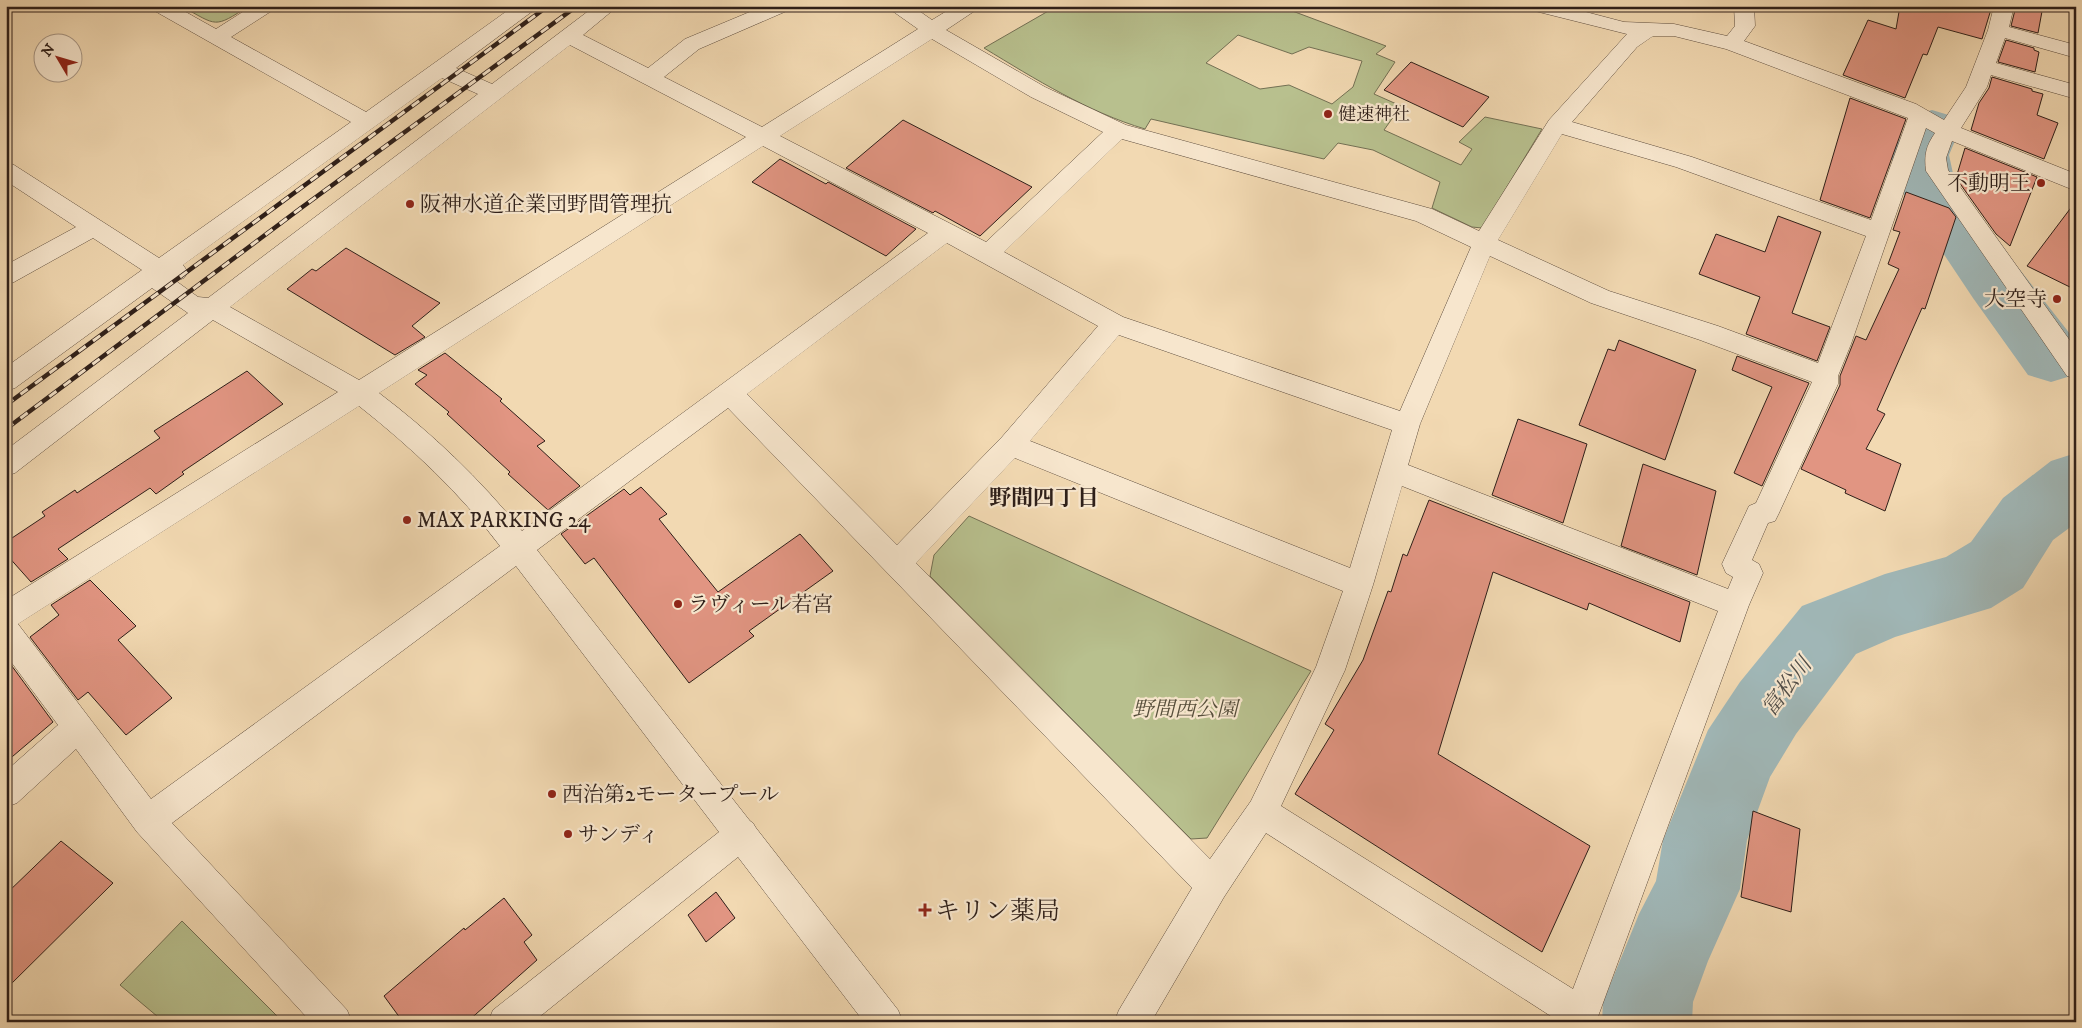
<svg xmlns="http://www.w3.org/2000/svg" width="2082" height="1028" viewBox="0 0 2082 1028" font-family="'IM FELL DW Pica','Noto Serif JP',serif">
  <rect width="100%" height="100%" fill="#f2d9b2"/>
  <filter id="stains"><feTurbulence type="fractalNoise" baseFrequency=".004" numOctaves="4"/><feColorMatrix values="0 0 0 0 .2 0 0 0 0 .09 0 0 0 0 .02 0 0 0 .5 -.17"/></filter>
  <radialGradient id="worn" r=".72"><stop offset=".6" stop-color="#630" stop-opacity="0"/><stop offset="1" stop-color="#630" stop-opacity=".3"/></radialGradient>
  <path fill="#b8c08e" stroke="#737054" fill-rule="evenodd" d="M181 6H249C213 29 218 26 181 6Z
    M1057 6H1279L1386 46 1376 54 1395 62 1374 94 1401 106 1384 130 1461 165 1472 149 1459 142 1485 117 1542 129 1482 228 1472 227 1432 208 1440 182 1373 150 1338 143 1324 159 1151 119 1145 129C1088 112 1035 79 984 48ZM1238 35 1292 54 1309 47 1362 61 1353 87 1332 104 1289 85 1260 89 1206 63Z
    M969 516 1311 671 1207 838 1191 839 930 576 934 555Z
    M182 921 283 1022H164L120 985Z"/>
  <g fill="none" stroke-linecap="round" stroke-linejoin="round">
    <path fill="#a0b7b7" fill-rule="evenodd" d="M1932 110 1952 116 1960 129 1949 155 1954 178 2017 266 2074 339 2076 342V372L2074 375 2051 382 2028 375 1973 298 1905 196 1897 182 1891 155 1912 116Z
      M2076 453V523L2053 540 2023 588 1991 608 1895 637 1856 654 1796 734 1770 777 1747 840 1740 889 1708 961 1693 1002 1692 1022H1602L1603 1002 1639 914 1656 881 1663 840 1708 730 1740 682 1802 606 1885 574 1946 557 1971 542 2003 498 2051 461Z"/>
  </g>
  <path fill="#e19582" stroke="#2e1f19" d="M1900 6H1992L1982 39 1938 27 1927 55 1923 54 1905 98 1843 75 1868 20 1896 29Z
    M2016 6H2043L2038 33 2011 26Z
    M2006 40 2034 48V50L2039 52 2035 72 1998 62Z
    M1411 62 1489 97 1463 127 1384 90Z
    M1992 77 2032 89V91L2043 94 2037 115 2058 123 2044 159 1971 130 1979 103 1989 88Z
    M1850 98 1906 119 1870 218 1820 200Z
    M903 120 1032 187 980 236 935 211 933 213 846 168Z
    M1965 148 2037 177 2010 246 1996 234 1956 178Z
    M780 159 826 184 828 182 916 229 886 256 752 182Z
    M1906 192 1949 208 1956 217 1925 309 1922 308 1877 410 1885 414 1866 449 1901 464 1885 511 1845 493 1846 490 1801 469 1840 385V376L1856 336 1866 340 1899 269 1888 264 1900 232 1893 230Z
    M2076 201V290L2027 266Z
    M1778 216 1821 232 1792 313 1830 327 1817 361 1746 334 1760 297 1699 274 1716 234 1765 252Z
    M346 248 440 303 412 326 425 337 395 355 287 289 312 269 316 271Z
    M1619 340 1696 370 1665 460 1579 425 1608 349 1615 351Z
    M445 353 502 399 500 401 545 441 537 446 580 486 548 510 508 474 510 472 447 414 449 412 415 384 427 375 418 370Z
    M1737 356 1809 383 1762 486 1734 473 1772 387 1732 370Z
    M247 371 283 404 182 472 184 474 156 494 150 488 58 549 68 559 31 582 6 554V542L45 516 42 512 75 490 77 493 160 438 154 431Z
    M1518 419 1587 444 1563 523 1492 495Z
    M1643 464 1716 491 1697 575 1621 546Z
    M641 487 667 514 659 519 718 592 800 534 833 571 749 631 754 636 689 683 594 558 585 564 561 534 624 489 630 495Z
    M1429 500 1690 602 1680 642 1589 603 1587 610 1493 572 1438 754 1590 846 1542 952 1295 794 1334 730 1325 724 1363 660 1388 591 1391 592 1403 554 1407 556Z
    M90 580 136 626 118 640 172 698 126 735 88 692 78 700 30 637 59 615 51 605Z
    M6 658 53 722 6 762Z
    M1753 811 1800 829 1791 912 1741 897Z
    M61 841 113 883 6 989V894Z
    M716 892 735 918 706 942 688 915Z
    M504 898 532 935 524 942 537 960 467 1022H403L384 996 464 928 465 930Z"/>
  <g fill="none" stroke-linecap="round" stroke-linejoin="round">
    <defs>
      <path id="minor" d="M150 6H175L216 29 252 6H276L273 10 231 37 366 112 514 6H537L534 10 456 68 492 84 595 6H618L583 35 648 68 685 39 764 6H792L789 10 699 49 664 77 762 127 918 29 891 10 888 6H912L932 20 955 6H979L976 10 946 30 1045 87 1126 125 1432 209 1479 231 1549 120 1627 34 1531 10 1528 6H1563L1624 22 1674 24 1727 36 1735 26 1734 6H1754L1755 26 1744 41 1916 104 1944 120 1966 87 1988 30 1994 6H2014L2009 27 2076 45V58L2005 38 1996 63 2076 85V99L1991 75 1987 87 1961 128 2076 174V191L1952 141 1946 158 1948 170 2076 349V379L2067 376 1926 171C1924 155 1926 146 1935 133L1926 128 1851 344 1838 376V384L1779 513 1775 521 1768 523 1752 560 1759 564 1763 573 1749 605 1596 1022H1560L1266 833 1224 897 1151 1022H1114L1119 1010 1192 888 728 408 537 550 750 821 753 823 756 828 898 1010 903 1022H864L738 857 533 1022H488L493 1010 719 832 516 566 172 823 347 1010 352 1022H311L137 832 76 749 17 803 6 807V771L58 725 6 655V600L338 392 213 320 15 473 6 476V450L188 313 152 288 15 388 6 391V367L142 270 93 238 14 282 6 285V265L76 227 6 181V162L14 165 159 258 351 122 153 10ZM1653 36H1674L1726 49 1908 118 1871 220 1692 157 1572 122 1637 47ZM932 39 1031 97 1103 132 986 242 780 136ZM570 45 746 137 359 380 230 307ZM442 78 478 94 208 298 198 297 176 281 184 278 188 272 183 265ZM1562 134 1676 167 1866 236 1818 363 1718 326 1609 291 1498 240ZM1122 139 1416 221 1471 247 1400 411 1123 317 1004 252ZM763 146 928 233 522 531C480 479 432 433 379 393ZM947 243 1098 326 1002 437 897 545 747 394ZM1490 256 1591 303 1700 340 1812 382 1756 503 1749 506 1722 564 1726 573 1733 577 1728 589 1408 465 1420 424ZM1119 335 1392 430 1350 568 1030 441ZM359 406C411 447 460 493 500 546L151 799 18 624ZM1015 458 1343 591 1316 667 1251 801 1210 859 916 563ZM1402 486 1718 611 1573 989 1281 806 1345 670 1373 585Z"/>
    </defs>
    <use href="#minor" stroke="#5f4e3f" stroke-width="1"/>
    <use href="#minor" fill="#f7e6cd" fill-rule="evenodd"/>
    <defs>
      <path id="rail" d="M6 405 548 6
        M6 429 301 208 577 6"/>
    </defs>
    <use href="#rail" stroke="#2e1f19" stroke-width="4.5"/>
    <use href="#rail" stroke="#f7e6cd" stroke-width="3" stroke-dasharray="9" stroke-linecap="butt"/>
  </g>
  <g fill="#8f2418" stroke="#f7e6cd" stroke-width="2">
    <circle cx="1328" cy="114" r="5"/>
    <circle cx="2041" cy="183" r="5"/>
    <circle cx="410" cy="204" r="5"/>
    <circle cx="2057" cy="299" r="5"/>
    <circle cx="407" cy="520" r="5"/>
    <circle cx="678" cy="604" r="5"/>
    <circle cx="552" cy="794" r="5"/>
    <circle cx="568" cy="834" r="5"/>
    <path d="M922.5 902.5h5v5h5v5h-5v5h-5v-5h-5v-5h5z"/>
  </g>
  <g text-anchor="middle" stroke-width="4.5" stroke-linejoin="round" paint-order="stroke">
    <g font-size="18" fill="#2e1f19" stroke="#f7e6cd" text-anchor="start">
      <text x="1338" y="120">健速神社</text>
    </g>
    <g font-size="21" fill="#2e1f19" stroke="#f7e6cd" text-anchor="start">
      <text x="2031" y="190" text-anchor="end">不動明王</text>
      <text x="420" y="211">阪神水道企業団野間管理抗</text>
      <text x="2047" y="306" text-anchor="end">大空寺</text>
      <text x="417" y="527">MAX PARKING 24</text>
      <text x="688" y="611">ラヴィール若宮</text>
      <text x="562" y="801">西治第2モータープール</text>
      <text x="578" y="841">サンディ</text>
    </g>
    <g font-size="21" font-style="italic" fill="#574f3c" stroke="#f7e6cd">
      <text x="1185" y="716">野間西公園</text>
    </g>
    <g font-size="22" font-weight="bold" fill="#2e1f19" stroke="#f7e6cd">
      <text x="1044" y="505">野間四丁目</text>
    </g>
    <g font-size="22" font-style="italic" fill="#504d48" stroke="#f7e6cd">
      <text transform="translate(1786 686) rotate(-53)" y="8">富松川</text>
    </g>
    <g font-size="25" fill="#2e1f19" stroke="#f7e6cd" text-anchor="start">
      <text x="935" y="919">キリン薬局</text>
    </g>
  </g>
  <rect width="2082" height="1028" fill="none" stroke="#f2d9b2" stroke-width="25"/>
  <rect x="8" y="8" width="2067" height="1013" fill="none" stroke="#2e1f19" stroke-width="2.5"/>
  <rect x="12" y="12" width="2057" height="1003" fill="none" stroke="#2e1f19"/>
  <g transform="translate(58 58) rotate(308)"><circle r="24" fill="#f7e6cd" stroke="#a79685"/>
  <path d="M0-4L9 19L0 12L-9 19Z" fill="#8f2418"/>
  <text y="-8" font-size="14" font-weight="bold" text-anchor="middle" fill="#2e1f19">N</text>
  </g>
  <rect width="100%" height="100%" filter="url(#stains)"/>
  <rect width="100%" height="100%" fill="url(#worn)"/>
</svg>
